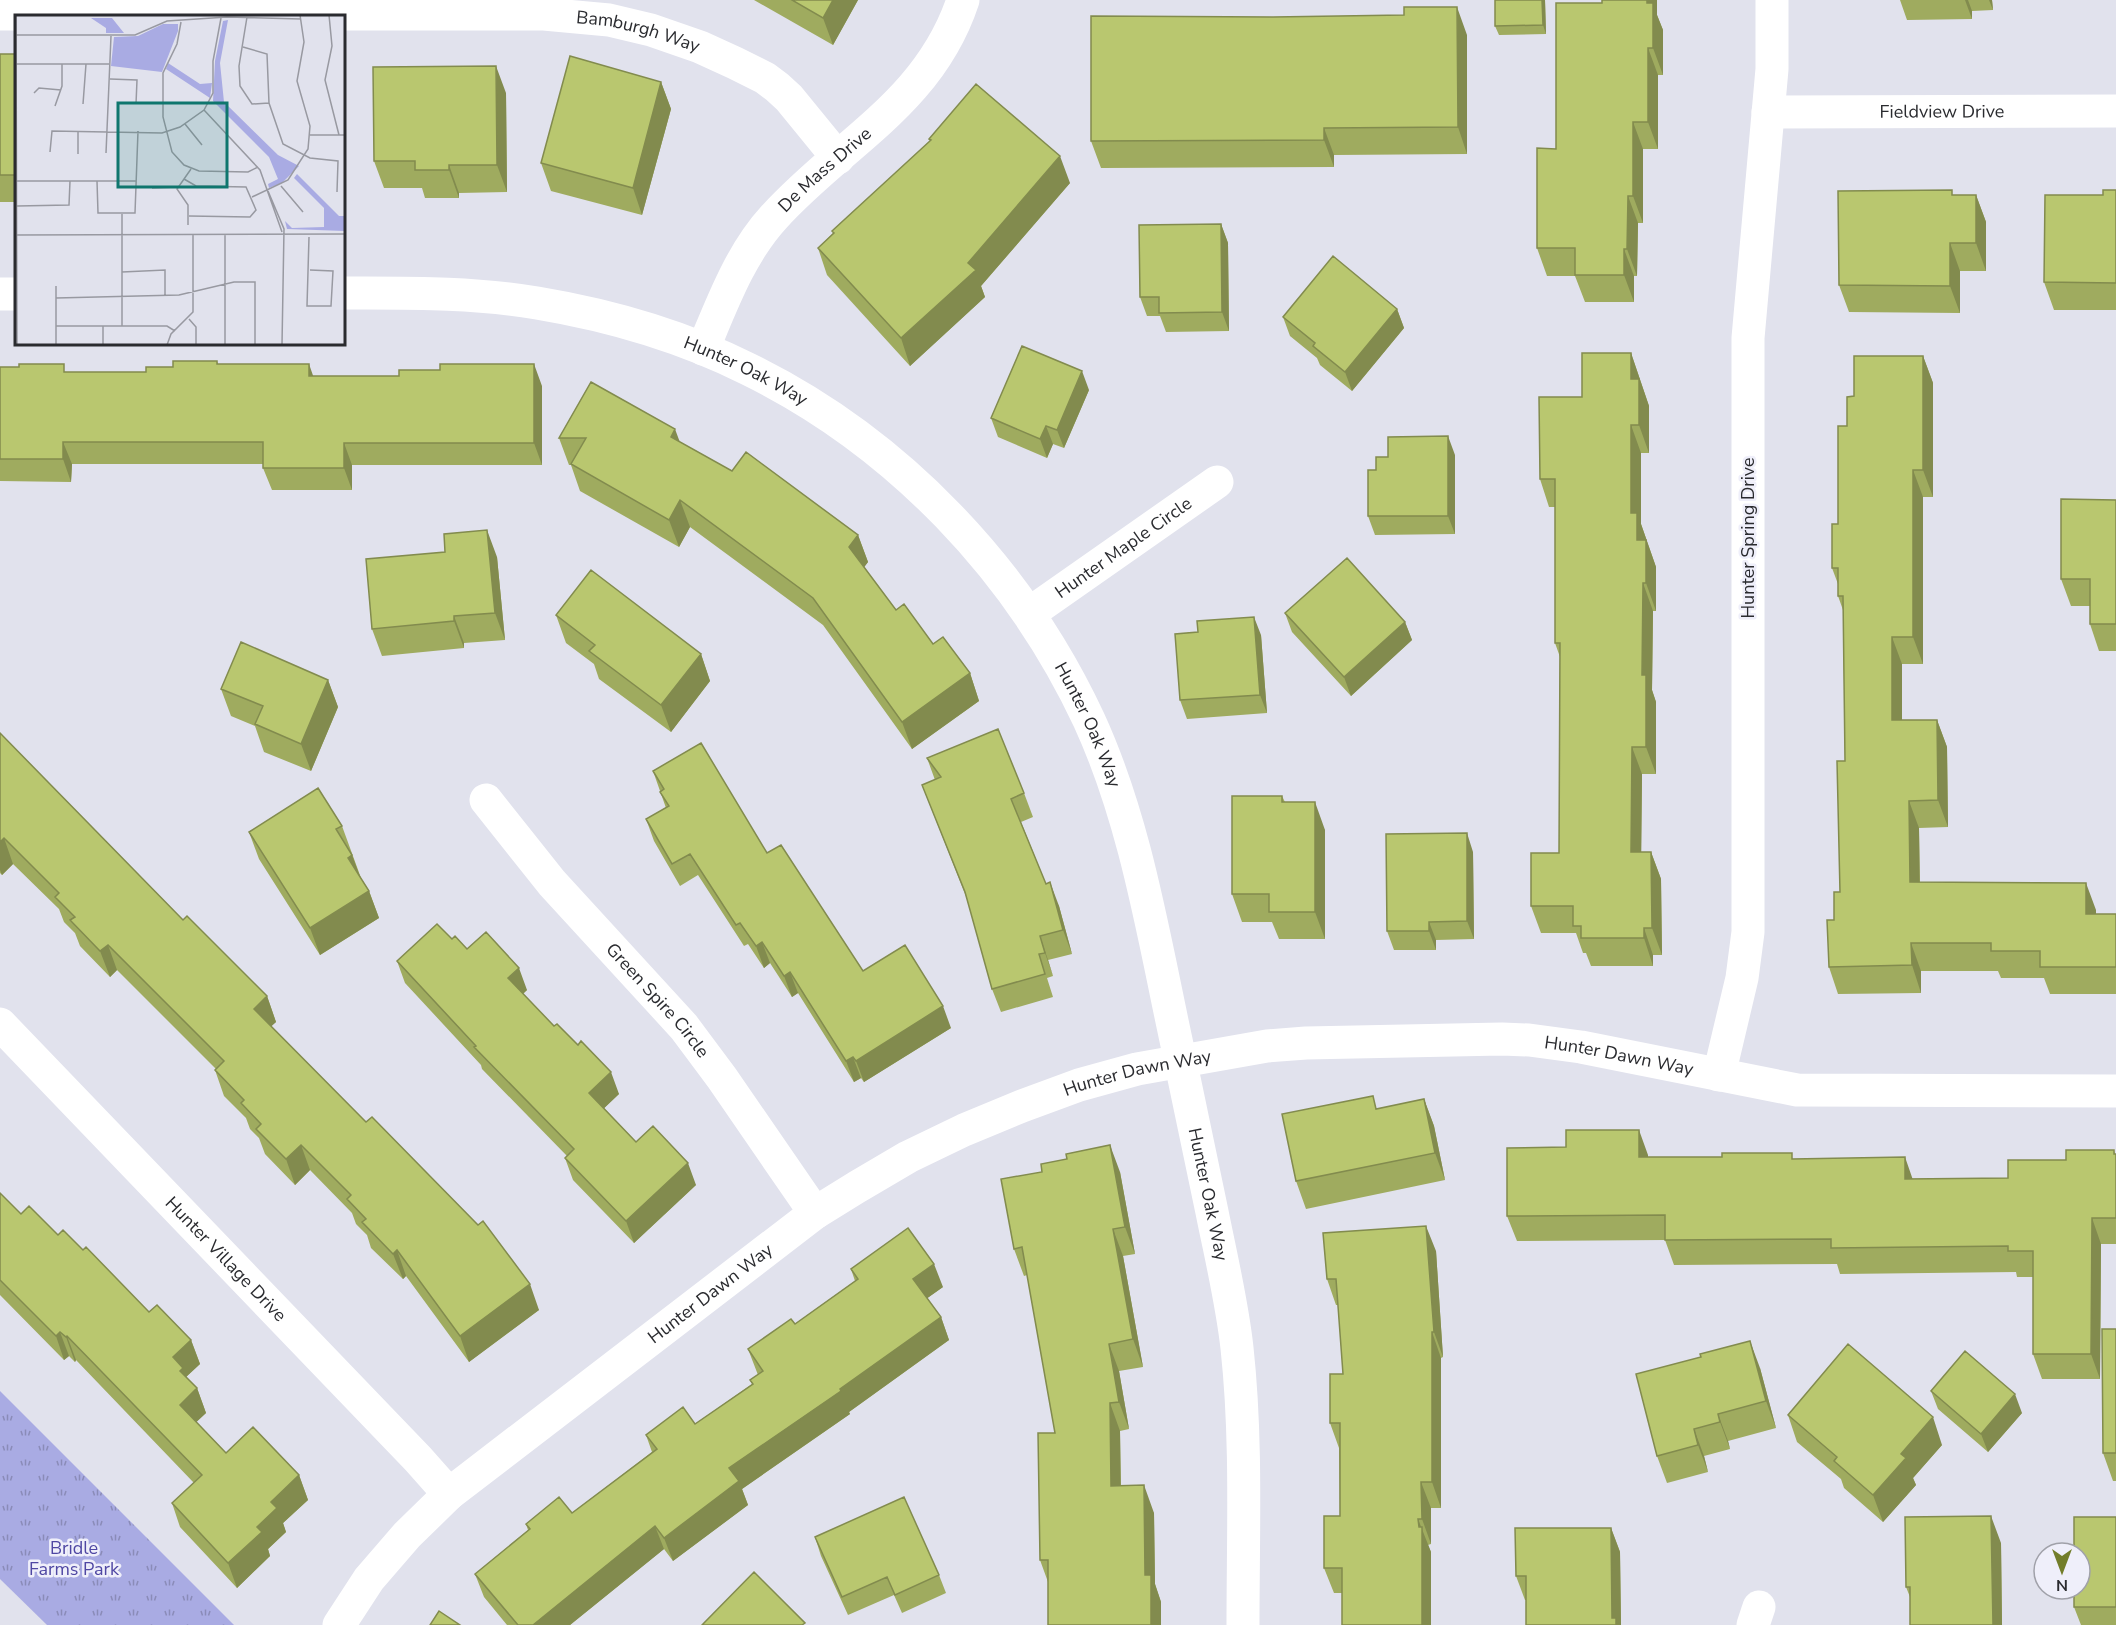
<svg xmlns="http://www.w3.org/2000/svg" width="2116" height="1625" viewBox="0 0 2116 1625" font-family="'Nunito Sans',sans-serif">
  <defs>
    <pattern id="park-tufts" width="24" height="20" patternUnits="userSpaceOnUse" patternTransform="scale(1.5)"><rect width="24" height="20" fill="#a9abe3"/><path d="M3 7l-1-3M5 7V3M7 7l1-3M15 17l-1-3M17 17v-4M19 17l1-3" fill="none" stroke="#8a8bb8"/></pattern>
  </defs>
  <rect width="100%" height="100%" fill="#e1e2ed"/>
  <path fill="url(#park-tufts)" d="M0 1391 234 1625H47L0 1579Z"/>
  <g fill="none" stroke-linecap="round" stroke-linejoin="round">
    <g stroke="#fff" stroke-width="33">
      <path id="s1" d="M0 14H544L609 20 651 30 700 47 735 63 765 78 777 87 789 98 838 158"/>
      <path id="s2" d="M1768 112 2116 111"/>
      <path id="s3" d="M344 293C408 293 473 292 537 303 609 315 682 336 748 369 897 442 1019 570 1089 720 1135 820 1153 933 1176 1040 1188 1097 1200 1155 1212 1212 1221 1257 1232 1302 1237 1348 1247 1440 1243 1533 1243 1625"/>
      <path d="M0 294H16"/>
      <path id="s4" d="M703 349C722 304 740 254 774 217 841 143 929 103 963 0"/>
      <path id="s5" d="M1030 613 1217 482"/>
      <path id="s6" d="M486 800 552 883 684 1027 722 1078 815 1213"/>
      <path id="s7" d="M0 1024 418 1459 449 1494"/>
      <path d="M1719 1075 1742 978 1748 932V338L1772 69V0"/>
      <path id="s8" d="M339 1625 369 1579 407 1535 449 1494 815 1213 857 1187 908 1157 964 1130 1022 1106 1079 1085 1137 1069 1267 1046 1306 1043 1502 1039 1529 1040 1581 1047 1797 1090 2116 1091"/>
      <path d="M1753 1625 1759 1607"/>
    </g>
  </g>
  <path fill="#9fab5f" d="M754 0H858L833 45Z
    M1495 0H1545L1546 34 1499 35 1495 26Z
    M1657 0V15L1663 30V75H1658V149H1643V223H1638L1637 276H1634V302H1585L1575 276H1547L1537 248 1556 149 1602 3Z
    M1900 0H1992L1993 10 1972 11V19L1907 20Z
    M1467 35V154L1334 155V167L1101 168 1091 141Z
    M0 54H16V202H0Z
    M661 82 671 109 642 215 551 191 541 163Z
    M506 93 507 192 459 193V198H425L422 188H384L374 161Z
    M929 139 1070 183 981 286 985 297 910 366 827 275 818 248 833 233 832 231 930 141Z
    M2116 190V310H2054L2044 282 2103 195Z
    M1954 195H1976L1986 222V271H1960V313L1849 312 1839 285Z
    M1221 224 1228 243 1229 331 1166 332 1160 316H1147L1140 297Z
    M1397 309 1404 328 1352 391 1320 365 1317 358 1290 336 1283 317Z
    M1631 353 1649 406V453H1641V524L1656 567V611H1653L1652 690 1656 702V774H1642L1641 852H1651L1661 879 1662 955H1653V966H1591L1586 953H1583L1576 933H1541L1531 906 1559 853 1560 657 1555 643V507H1549L1540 479 1582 397Z
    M1923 356 1933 383V497H1923V664H1902V720H1937L1947 747 1948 827 1919 828 1920 882 2096 910V914H2116V994H2050L2044 978H2001L1998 971H1921V993L1838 994 1829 967 1834 920 1840 892 1845 761 1843 610 1838 596V584L1832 568 1838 524 1847 426Z
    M217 361 218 364 313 376 542 386V465H352V490H272L263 468V464H72L71 482 0 481V367L67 372H146L173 367Z
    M591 382 680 442 732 471 858 535 868 562 864 567 896 610 933 644 970 673 979 701 912 749 823 625 690 527 679 547 580 491 571 465H569L559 438Z
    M1089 390 1064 448 1053 444 1047 458 998 437 991 418Z
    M1455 455V534L1375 535 1368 516 1376 470Z
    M2116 500V651H2099L2090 624V606H2071L2061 579Z
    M497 557 505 640 464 643V648L382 656 372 629Z
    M1285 613 1405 622 1412 640 1351 696 1292 632Z
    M556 615 701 654 710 681 671 732 599 679 594 664 566 643Z
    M1261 635 1267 713 1187 719 1180 700Z
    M328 680 338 707 311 771 264 752 255 726 231 716 221 689Z
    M0 733 183 920 267 996 276 1022 271 1026 539 1310 469 1362 406 1276 403 1279 371 1248 367 1235 356 1224 352 1213 310 1170 295 1185 265 1154 259 1138 250 1129 246 1118 224 1096 215 1070 216 1069 117 970 110 977 80 946 75 933 64 922 59 909 13 864 2 875 0 873Z
    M927 758 1024 793 1033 817 1021 822 1046 884 1059 906 1072 954 1048 960 1053 976 1047 978 1053 997 1001 1012 992 989 967 899 922 785 935 780Z
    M653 771 767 853 863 971 951 1028 864 1082 861 1078 854 1082 798 993 792 997 770 963 764 968 748 944 744 946 698 875 680 886 654 841 646 819 666 808Z
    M1282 796 1285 802 1325 830V939H1279L1272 922H1242L1232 894Z
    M342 826 361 878 369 891 379 918 320 955 259 859 249 832Z
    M1473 852 1474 939 1436 940V950H1394L1387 931Z
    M452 939 527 990 523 994 619 1094 604 1108 636 1142 696 1185 634 1243 573 1180 565 1158 567 1156 482 1069 481 1065 405 983 397 961Z
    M1424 1099 1434 1126 1445 1180 1306 1209 1296 1181 1378 1109Z
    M1566 1147 1648 1155V1157L1795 1159 1913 1179 2008 1178 2066 1160 2114 1150 2115 1154H2116V1244H2101L2100 1379H2042L2033 1354V1277H2017L2016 1272 1840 1274 1837 1264 1674 1265 1665 1240 1517 1241 1507 1216Z
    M1042 1172H1120L1135 1254 1123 1256 1143 1367 1119 1371 1129 1429 1120 1431 1121 1486 1154 1513 1155 1584 1161 1602V1625L1048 1582 1040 1560 1055 1433 1027 1275 1024 1276 1014 1249Z
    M0 1193 21 1214 58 1235 83 1250 149 1312 191 1340 200 1364 186 1377 197 1388 206 1413 196 1422 226 1453 299 1475 308 1500 283 1523 286 1532 268 1549 270 1556 237 1588 180 1527 172 1503 194 1483 76 1360 75 1362 69 1356 64 1360 0 1295Z
    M1436 1251 1443 1357 1441 1358V1508H1431V1544L1428 1545 1431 1552V1625H1342V1593H1334L1324 1568 1340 1516 1339 1448 1330 1423 1343 1374 1338 1305H1336L1327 1279Z
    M851 1269 943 1287 927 1298 941 1317 949 1340 849 1412 850 1414 742 1489 748 1505 673 1561 664 1549 570 1625H507L484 1597 475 1574 528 1530 526 1524 572 1513 652 1452 646 1435 695 1424 752 1384 750 1380 758 1375 748 1349 795 1324 855 1281Z
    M2116 1329V1481H2113L2103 1453Z
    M1760 1368 1776 1428 1728 1441 1730 1449 1704 1456 1708 1472 1667 1483 1657 1456Z
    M1931 1391 2022 1413 1988 1452 1938 1409Z
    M1788 1415 1942 1445 1913 1478 1916 1485 1883 1522 1844 1488 1841 1479 1797 1442Z
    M2116 1517V1625H2081L2074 1607Z
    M1611 1528 1620 1552 1621 1625H1526V1600H1525L1516 1576Z
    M815 1537 939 1575 946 1593 902 1613 894 1595 848 1615 821 1556Z
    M2001 1543 2002 1625H1910V1597L1906 1587Z"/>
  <path fill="#828b4e" d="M833 0H858L833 45 823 18Z
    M1542 0H1545L1546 34 1543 25Z
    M1647 0H1657V15L1663 30V75L1653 48Z
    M1965 0H1968L1972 11V19Z
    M1989 0H1992L1993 10Z
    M1457 7 1467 35V154L1458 127Z
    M1648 48 1658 75V149L1648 122Z
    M496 66 506 93 507 192 497 165Z
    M661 82 671 109 642 215 633 188Z
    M1633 122 1643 149V223L1633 196Z
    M1324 128 1334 155V167L1324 140Z
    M1060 156 1070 183 981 286 985 297 910 366 901 338 968 263Z
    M449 165 459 193V198L449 170Z
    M1976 195 1986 222V271L1976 243Z
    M1628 196 1638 223 1637 276 1627 249Z
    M1221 224 1228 243 1229 331 1222 312Z
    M1950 243 1960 271V313L1950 286Z
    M1624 249 1634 276V302L1624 275Z
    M1397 309 1404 328 1352 391 1345 372Z
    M1631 353 1649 406V453L1639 425 1631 379Z
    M1923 356 1933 383V497L1923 470Z
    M309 364 317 387 309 376Z
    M534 364 542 386V465L534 443Z
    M1082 371 1089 390 1064 448 1057 430Z
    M1631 425 1641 453V524L1656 567V611L1646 583 1631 513Z
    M1046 426 1053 444 1047 458 1040 439Z
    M675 429 685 456 671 437Z
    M1448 436 1455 455V534L1448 516Z
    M63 442 72 464 71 482 63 459Z
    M344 443 352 465V490L344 468Z
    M1913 470 1923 497V664L1913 637Z
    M680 500 690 527 679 547 669 520Z
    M487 530 497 557 505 640 495 613Z
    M858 535 868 562 859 574 849 547Z
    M1643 583 1653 611 1652 690 1656 702V774L1646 747 1642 675Z
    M454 616 464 643V648L454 621Z
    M1254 617 1261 635 1267 713 1260 695Z
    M1405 622 1412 640 1351 696 1344 677Z
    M1892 637 1902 664V747L1892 720Z
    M701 654 710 681 671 732 661 705Z
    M970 673 979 701 912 749 902 722Z
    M328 680 338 707 311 771 301 744Z
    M1937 720 1947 747 1948 827 1938 800Z
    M1632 747 1642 774 1641 879 1631 852Z
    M1909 801 1919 828 1920 909 1910 882Z
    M1315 802 1325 830V939L1315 912Z
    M1467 833 1473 852 1474 939 1467 921Z
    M4 838 13 864 2 875 0 870V842Z
    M1651 852 1661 879 1662 955 1652 928Z
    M352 855 362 882 348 858Z
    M1050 882 1059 906 1072 954 1063 930Z
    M2086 883 2096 910V942L2086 914Z
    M369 891 379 918 320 955 310 928Z
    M1429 922 1436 940V950L1429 931Z
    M1644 928 1653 955V966L1644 938Z
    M1040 936 1048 960 1053 976 1045 953Z
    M762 942 770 963 764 968 756 946Z
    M1911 943 1921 971V993L1912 965Z
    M108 945 117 970 110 977 100 951Z
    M519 968 527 990 516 1000 508 978Z
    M790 972 798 993 792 997 784 976Z
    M267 996 276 1022 263 1034 254 1009Z
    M943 1006 951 1028 864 1082 856 1061Z
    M853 1057 861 1078 854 1082 846 1061Z
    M611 1072 619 1094 597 1115 589 1093Z
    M1424 1099 1434 1126 1445 1180 1435 1153Z
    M1639 1130 1648 1155V1182L1639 1157Z
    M301 1145 310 1170 295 1185 286 1159Z
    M1110 1145 1120 1172 1135 1254 1125 1227Z
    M1905 1157 1914 1183 1905 1179Z
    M688 1163 696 1185 634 1243 626 1221Z
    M2092 1218 2101 1244 2100 1379 2091 1354Z
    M1426 1226 1436 1251 1443 1357 1434 1332Z
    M1113 1229 1123 1256 1143 1367 1133 1339Z
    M397 1250 406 1276 403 1279 393 1254Z
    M934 1264 943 1287 922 1302 913 1279Z
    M530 1284 539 1310 469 1362 460 1336Z
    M941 1317 949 1340 849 1412 850 1414 742 1489 748 1505 673 1561 664 1538 729 1468Z
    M60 1332 69 1356 64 1360 56 1336Z
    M1432 1332 1441 1358V1508L1432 1482Z
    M67 1336 76 1360 75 1362 66 1337Z
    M191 1340 200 1364 186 1377 192 1392 173 1357Z
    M1750 1341 1760 1368 1776 1428 1766 1401Z
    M1109 1344 1119 1371 1129 1429 1119 1402Z
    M197 1388 206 1413 189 1429 180 1405Z
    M2015 1394 2022 1413 1988 1452 1981 1434Z
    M1110 1403 1120 1431 1121 1513 1111 1486Z
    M1718 1414 1728 1441 1730 1449 1720 1422Z
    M1933 1417 1942 1445 1913 1478 1916 1485 1883 1522 1873 1495 1901 1454Z
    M1694 1429 1704 1456 1708 1472 1698 1445Z
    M299 1475 308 1500 283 1523 286 1532 268 1549 270 1556 237 1588 228 1563 257 1527 271 1502Z
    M1421 1482 1431 1508V1544L1422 1519Z
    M1144 1485 1154 1513 1155 1584 1161 1602V1625H1151L1145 1575Z
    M1991 1516 2001 1543 2002 1625H1993Z
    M1418 1519 1431 1552V1625H1422Z
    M655 1526 664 1549 570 1625H533Z
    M1611 1528 1620 1552 1621 1625H1615L1612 1618Z"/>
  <path fill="#b9c76f" stroke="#828b4e" stroke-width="1.5" d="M792 0H833L823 18Z
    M1495 0H1542L1543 25 1495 26Z
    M1602 0H1647V3H1653V48H1648V122H1633V196H1628L1627 249H1624V275H1575V248H1537V148L1556 149V3H1602Z
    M1404 7H1457L1458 127 1324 128V140L1091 141V16L1273 17 1404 15Z
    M0 54H16V175H0Z
    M570 56 661 82 633 188 541 163Z
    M496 66 497 165H449V170H415V161H374L373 67Z
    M976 84 1060 156 968 263 976 270 901 338 818 248 834 233 832 231 931 140 929 139Z
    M1952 190V195H1976V243H1950V286L1839 285 1838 191Z
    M2103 190H2116V283L2044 282 2045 195H2103Z
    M1221 224 1222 312 1159 313V297H1140L1139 225Z
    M1333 256 1397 309 1345 372 1313 346 1315 343 1283 317Z
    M1022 346 1082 371 1057 430 1046 426 1040 439 991 418Z
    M1582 353H1631V379H1639V425H1631V513H1637V540H1646V583H1643L1642 675H1646V747H1632L1631 852H1651L1652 928H1644V938H1581V926H1573V906H1531V853H1559L1560 643H1555V479H1540L1539 397H1582Z
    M1854 356H1923V470H1913V637H1892V720H1937L1938 800 1909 801 1910 882 2086 883V914H2116V967H2040V951H1991V943H1911L1912 965 1829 967 1827 920H1834V892H1840L1837 761H1845L1843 596H1838V568H1832V524H1838V426H1847V397L1854 396Z
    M173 361H217V364H309V376H399V370H440V364H534V443H344V468H263V442H63V459H0V367H19V364H64V372H146V367H173Z
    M591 382 675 429 671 437 732 471 746 452 858 535 849 547 896 610 904 604 933 644 943 637 970 673 902 722 813 598 680 500 669 520 571 464 586 438H559Z
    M1448 436V516H1368V470H1376V457H1388V437Z
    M2061 499 2116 500V624H2090V579H2061Z
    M487 530 495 613 454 616V621L372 629 366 559 445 552 444 534Z
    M1347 558 1405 622 1344 677 1285 613Z
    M591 570 701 654 661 705 589 651 595 645 556 615Z
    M1254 617 1260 695 1180 700 1175 634 1198 632 1197 621Z
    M241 642 328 680 301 744 255 724 263 706 221 689Z
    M998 729 1024 793 1011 799 1046 884 1050 882 1063 930 1040 936 1045 953 1039 954 1045 974 992 989 965 892 922 785 941 777 927 758Z
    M0 733 183 920 187 916 267 996 254 1009 366 1122 372 1117 478 1225 483 1221 530 1284 460 1336 397 1250 393 1254 362 1222 366 1219 347 1199 351 1195 301 1145 286 1159 256 1129 261 1124 241 1103 244 1100 215 1070 224 1061 108 945 100 951 70 920 75 917 55 897 59 893 4 838 0 842Z
    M701 743 767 853 781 845 863 971 905 945 943 1006 856 1061 853 1057 846 1061 790 972 784 976 762 942 756 946 740 923 736 925 690 854 672 864 646 819 669 806 660 792 664 789 653 771Z
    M318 788 342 826 336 829 352 855 348 858 369 891 310 928 249 832Z
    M1232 796H1282V802H1315V912H1269V894H1232Z
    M1467 833V921L1429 922V931H1387L1386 834Z
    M437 924 452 939 455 936 467 949 486 932 519 968 508 978 554 1026 557 1024 578 1045 581 1041 611 1072 589 1093 636 1142 653 1126 688 1163 626 1221 565 1158 574 1149 474 1047 476 1046 397 961Z
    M1373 1096 1376 1109 1424 1099 1435 1153 1296 1181 1282 1114Z
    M1566 1130H1639V1157H1722V1153H1792V1159L1905 1157V1179L2008 1178V1160H2066V1150H2114V1154H2116V1218H2092L2091 1354H2033V1251H2008V1246L1831 1248V1239L1665 1240V1215L1507 1216V1148L1566 1147Z
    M1110 1145 1125 1227 1113 1229 1133 1339 1109 1344 1119 1402 1110 1403 1111 1486 1144 1485 1145 1575H1151V1625H1048V1560H1040L1038 1433H1055L1022 1247 1014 1249 1001 1179 1042 1172 1041 1164 1067 1159 1066 1154Z
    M0 1193 21 1214 29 1206 58 1235 63 1230 83 1250 86 1247 149 1312 157 1305 191 1340 173 1357 183 1368 180 1371 197 1388 180 1405 226 1453 253 1427 299 1475 271 1502 277 1508 257 1527 262 1532 228 1563 172 1503 202 1475 67 1336 66 1337 60 1332 56 1336 0 1280Z
    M1426 1226 1434 1332H1432V1482H1421L1422 1519H1418L1419 1527H1422V1625H1342V1568H1324V1516H1340V1423H1330V1374H1343L1336 1279H1327L1323 1233Z
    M908 1228 934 1264 913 1279 941 1317 840 1389 841 1391 729 1468 739 1481 664 1538 655 1526 533 1625H518L475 1574 530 1529 526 1524 559 1497 572 1513 657 1449 646 1435 683 1407 695 1424 753 1384 750 1380 763 1371 748 1349 791 1319 795 1324 858 1279 851 1269Z
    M2102 1329H2116V1453H2103Z
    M1750 1341 1766 1401 1718 1414 1720 1422 1694 1429 1698 1445 1657 1456 1636 1374 1701 1357 1700 1354Z
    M1848 1344 1933 1417 1901 1454 1906 1458 1873 1495 1834 1461 1837 1457 1788 1415Z
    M1965 1351 2015 1394 1981 1434 1931 1391Z
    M904 1497 939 1575 895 1595 887 1577 842 1597 815 1537Z
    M1991 1516 1993 1625H1910V1587H1906L1905 1517Z
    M2074 1517H2116V1607H2074V1589H2080V1553H2074Z
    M1515 1528H1611L1612 1618H1616V1625H1526V1576H1516Z
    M754 1572 805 1623 802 1625H702Z
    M439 1611 460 1625H430Z"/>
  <g text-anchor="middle" stroke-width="5" stroke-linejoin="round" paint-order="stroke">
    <g font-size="18" fill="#2a2b2f" stroke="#efeffa">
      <text dy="6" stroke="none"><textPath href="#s1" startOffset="640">Bamburgh Way</textPath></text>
      <text dy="6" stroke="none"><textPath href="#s2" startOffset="174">Fieldview Drive</textPath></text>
      <text dy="6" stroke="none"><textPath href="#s4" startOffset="220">De Mass Drive</textPath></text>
      <text dy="6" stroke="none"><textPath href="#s3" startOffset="414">Hunter Oak Way</textPath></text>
      <text transform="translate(1748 538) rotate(-90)" y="6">Hunter Spring Drive</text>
      <text dy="6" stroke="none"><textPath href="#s5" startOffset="114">Hunter Maple Circle</textPath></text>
      <text dy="6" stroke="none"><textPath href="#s3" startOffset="918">Hunter Oak Way</textPath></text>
      <text dy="6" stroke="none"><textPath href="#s6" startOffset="264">Green Spire Circle</textPath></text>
      <text dy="6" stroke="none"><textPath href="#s8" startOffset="1473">Hunter Dawn Way</textPath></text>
      <text dy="6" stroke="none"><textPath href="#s8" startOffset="987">Hunter Dawn Way</textPath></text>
      <text dy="6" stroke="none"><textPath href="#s3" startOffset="1404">Hunter Oak Way</textPath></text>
      <text dy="6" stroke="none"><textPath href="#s7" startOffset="326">Hunter Village Drive</textPath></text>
      <text dy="6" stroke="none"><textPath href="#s8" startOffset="501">Hunter Dawn Way</textPath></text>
    </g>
    <g font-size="18" fill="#4f47a3" stroke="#efeffa">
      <text x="74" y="1554">Bridle<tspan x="74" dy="21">Farms Park</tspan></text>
    </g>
  </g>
  <g transform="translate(15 15)">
    <rect width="330" height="330" fill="#e1e2ed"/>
    <path d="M76 3H97L109 18H91V13ZM213 5 205 48 209 87 263 140 284 151 267 168 254 173 253 169 263 164 254 142 198 86 200 46 208 6ZM148 9H163V16L147 57 96 51 99 22 123 21ZM153 48 185 69 197 68 195 83 151 54ZM282 159 324 201H330V216L272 214 270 206 277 213 309 212V193L279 163Z" fill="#a9abe3"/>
    <path fill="none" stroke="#9899a1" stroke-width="1.5" d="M1 0 2 330M314 0 317 31 310 65 324 120M232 2 224 51 225 71 237 89 254 88M166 7 162 29 148 58V102L157 137 169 150 184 156 233 157 243 152M1 20H120L152 6 212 2 286 4M228 32 252 39 254 88 268 129 295 143 323 146 322 177M1 49H94M95 64 122 65 121 89M19 78 24 73 46 75M68 89 71 49M40 91 47 71V49M189 95 245 155 267 217M170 109 187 130M63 116V139M295 120H330M35 137 37 116 147 118 165 112 189 95 198 78V46L206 3M91 138 96 21M169 164 181 171 231 172 241 195 235 202 174 201M2 166H121M82 166 83 198H120L123 116M266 171 288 197M137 173 162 172M253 176 269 214 267 330M237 182 273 165 293 134 295 111 282 66 289 27 285 0M2 191 54 190 55 166M107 199V311M173 210V190L162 174 176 154M210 219V330M0 220 330 219M294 222 292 291H316L318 256 295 255M107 257 150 255V280M41 271V330M41 283 164 280 219 267H240V330M174 304 181 312V330M41 311H152L160 316M88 330V311M152 330 156 319 178 297V219"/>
    <path fill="#0f766e" fill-opacity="0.15" stroke="#0f766e" stroke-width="3" d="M103 88H212V172H103Z"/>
    <rect width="330" height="330" fill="none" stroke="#2a2b2f" stroke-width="3"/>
  </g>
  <g transform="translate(2062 1571) rotate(180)"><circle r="28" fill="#efeffa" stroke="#a0a1a9" stroke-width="1.5"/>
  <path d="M0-4.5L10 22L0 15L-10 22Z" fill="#727d2a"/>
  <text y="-9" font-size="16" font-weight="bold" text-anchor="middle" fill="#2a2b2f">N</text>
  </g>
</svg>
